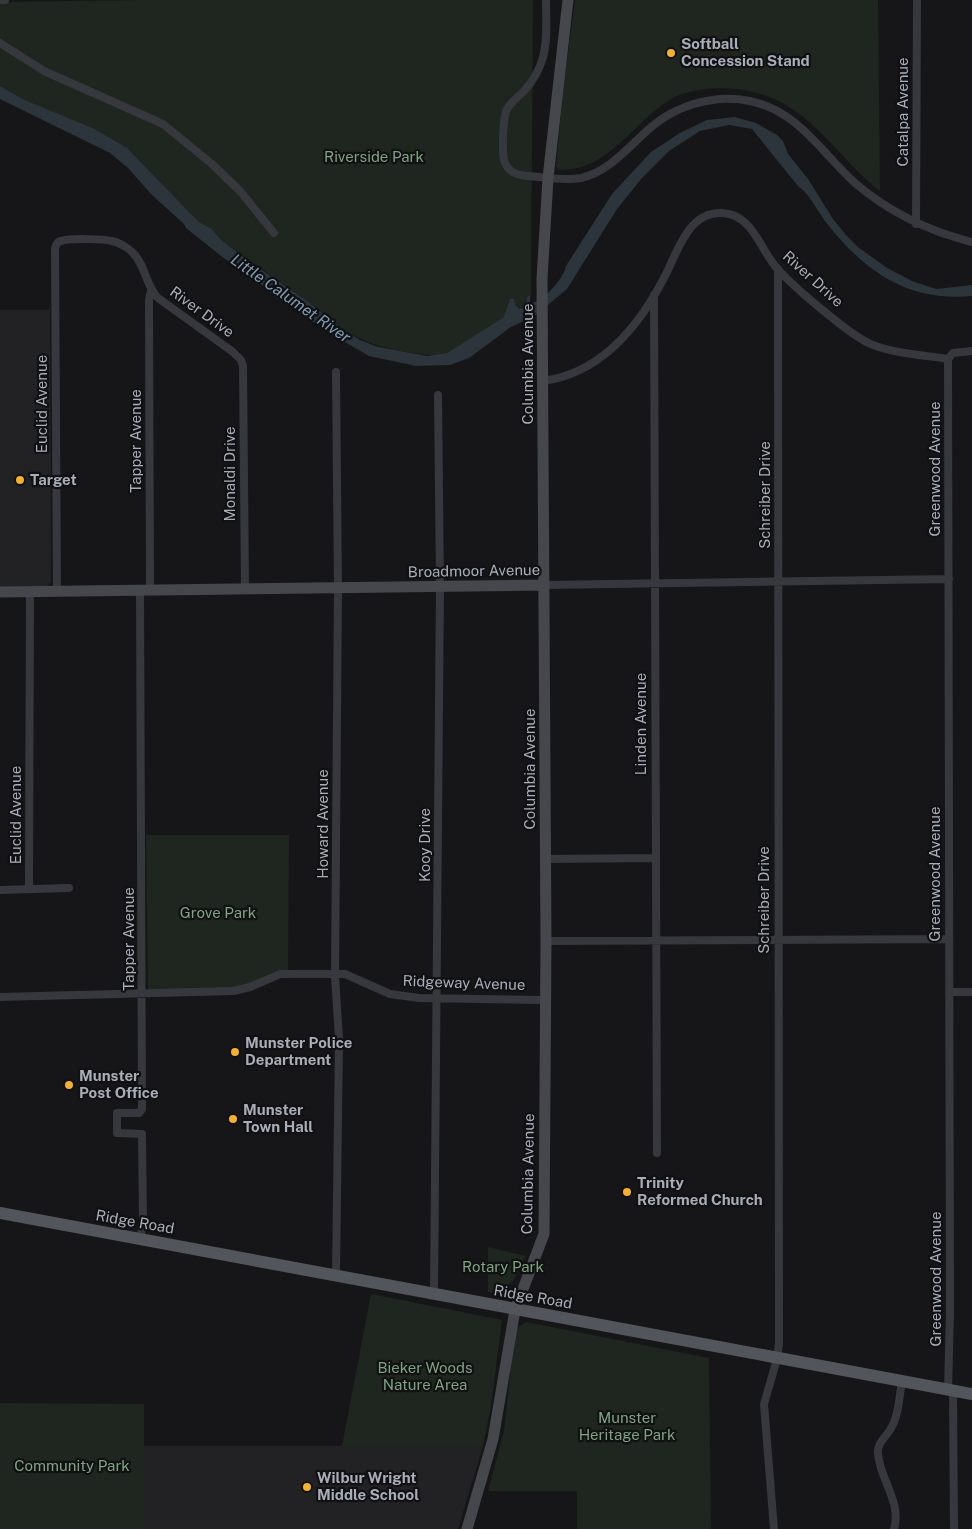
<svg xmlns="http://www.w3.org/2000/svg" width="972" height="1529" viewBox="0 0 972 1529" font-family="'Public Sans',sans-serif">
  <rect width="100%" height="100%" fill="#161618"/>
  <path fill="#222225" d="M50 307 51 582 47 586 0 587V310H48Z
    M144 1446H483L458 1529H144Z"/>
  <path fill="#1e261f" d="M144 0H533L531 300 530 296 521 309 509 301 505 317 447 353C431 357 421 354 406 352 353 343 344 328 303 298 275 278 246 259 219 238L212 229 199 222 128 149 129 146 127 148 95 129 25 100 0 86V2Z
    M575 0H878L880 191C846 165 822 125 784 104 765 93 745 89 723 88 704 88 683 91 668 101 631 125 607 172 558 170L556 166 563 91Z
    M146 835H289L288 970 272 973 248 987 151 991 148 989Z
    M488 1247 526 1256 515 1278 501 1295 488 1292Z
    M371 1294 502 1320 491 1406 483 1446H342Z
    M526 1322 709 1358 711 1529H577V1491H488L504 1431 515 1329Z
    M0 1403 144 1404V1529H0Z"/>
  <path fill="#2c353c" d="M0 86 25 100 95 129 127 148 129 146 128 149 199 222 212 229 219 238 247 260 303 298 340 327 360 340 378 347 427 356 447 353 504 317 510 299H514L515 305 520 309 525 306 528 296H530V304C544 300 563 280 566 266L612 194 651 152 680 133 707 120 735 117 756 123 777 135 783 141 788 154 808 179 833 219 846 235 858 247 887 268 912 281 936 289 972 285V296C908 302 866 272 828 225 818 213 811 195 798 186L752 129 729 125 700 131 669 151 642 178 617 209 567 289 536 315 511 327 469 358 450 365 416 366 369 356 331 334 275 297 260 283 221 256 186 228 184 224 151 194 128 168 110 153 0 99Z"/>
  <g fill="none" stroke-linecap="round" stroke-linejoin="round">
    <path stroke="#37383d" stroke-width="8" d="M0 0H5
      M546 0C546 18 548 39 543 57 540 68 533 81 525 90 519 96 511 102 507 109 502 121 503 142 503 154 504 170 514 175 528 176 545 177 564 181 581 178 620 169 640 127 676 111 698 100 725 96 750 101 798 111 821 152 855 183 890 213 928 231 972 242
      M0 43 44 71 163 124 212 164 240 191 274 233
      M916 224 917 0
      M654 295 657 1153
      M948 359 950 1312 948 1390
      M336 372 338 588 335 976 339 1039 336 1275
      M543 381C604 373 643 321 668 270 680 244 693 206 729 214 754 220 761 250 776 267 791 285 853 338 873 345 897 354 923 355 948 359L953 353 972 351
      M544 585 949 579
      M140 590 142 1109 139 1113H117V1133L142 1134 143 1222 140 1240
      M150 590 149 300 151 291
      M57 591 55 250C55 246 57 242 61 241 68 238 104 239 112 241 118 242 127 247 132 252 146 265 145 285 158 298L233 352 241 360 243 366 245 589
      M545 859 654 858
      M29 889 30 592
      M0 890 69 888
      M546 941 948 939
      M949 992H972
      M0 997 233 991 250 987 280 974H345L390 994 419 998 544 1000
      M434 1294 440 586 438 395
      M953 1390 954 1529
      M774 1529 764 1404 777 1359 779 1343 778 269
      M894 1529C902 1502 880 1480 878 1454 877 1443 885 1438 890 1430 899 1416 899 1397 902 1381"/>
    <path stroke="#45474d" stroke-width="11" d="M0 592 544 585
      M467 1529 493 1439 515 1310 544 1234 546 941 542 279 548 178 568 0"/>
    <path stroke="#53555c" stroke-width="12" d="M0 1213 972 1394"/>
  </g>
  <g fill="#f2b134" stroke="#111113" stroke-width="2">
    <circle cx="671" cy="53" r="5"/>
    <circle cx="20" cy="480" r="5"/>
    <circle cx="235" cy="1052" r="5"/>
    <circle cx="69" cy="1085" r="5"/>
    <circle cx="233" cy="1119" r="5"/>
    <circle cx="627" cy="1192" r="5"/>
    <circle cx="307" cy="1487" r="5"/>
  </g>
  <g text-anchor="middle" stroke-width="4.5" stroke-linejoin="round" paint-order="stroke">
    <g font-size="15" font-weight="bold" fill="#a8adb8" stroke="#111113" text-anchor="start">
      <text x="681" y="49">Softball<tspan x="681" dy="17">Concession Stand</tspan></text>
      <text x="30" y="485">Target</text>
      <text x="245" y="1048">Munster Police<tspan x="245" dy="17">Department</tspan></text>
      <text x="79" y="1081">Munster<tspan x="79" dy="17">Post Office</tspan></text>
      <text x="243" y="1115">Munster<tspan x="243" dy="17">Town Hall</tspan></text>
      <text x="637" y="1188">Trinity<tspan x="637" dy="17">Reformed Church</tspan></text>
      <text x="317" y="1483">Wilbur Wright<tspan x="317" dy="17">Middle School</tspan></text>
    </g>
    <g font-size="15" fill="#a8adb8" stroke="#111113">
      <text transform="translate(903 112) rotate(-90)" y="5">Catalpa Avenue</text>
      <text transform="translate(813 279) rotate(42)" y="5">River Drive</text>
      <text transform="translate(202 312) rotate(36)" y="5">River Drive</text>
      <text transform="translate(528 364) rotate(-90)" y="5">Columbia Avenue</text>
      <text transform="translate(42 404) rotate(-90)" y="5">Euclid Avenue</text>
      <text transform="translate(136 441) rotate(-90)" y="5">Tapper Avenue</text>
      <text transform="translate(935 469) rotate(-90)" y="5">Greenwood Avenue</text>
      <text transform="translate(230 474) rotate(-90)" y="5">Monaldi Drive</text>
      <text transform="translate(765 495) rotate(-90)" y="5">Schreiber Drive</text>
      <text transform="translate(474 571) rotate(-1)" y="5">Broadmoor Avenue</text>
      <text transform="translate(641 724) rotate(-90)" y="5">Linden Avenue</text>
      <text transform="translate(530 769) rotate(-90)" y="5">Columbia Avenue</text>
      <text transform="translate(16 815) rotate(-90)" y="5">Euclid Avenue</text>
      <text transform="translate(323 824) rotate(-90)" y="5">Howard Avenue</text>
      <text transform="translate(425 845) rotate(-90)" y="5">Kooy Drive</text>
      <text transform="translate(935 874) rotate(-90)" y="5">Greenwood Avenue</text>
      <text transform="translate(764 900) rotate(-90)" y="5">Schreiber Drive</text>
      <text transform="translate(129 939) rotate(-90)" y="5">Tapper Avenue</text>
      <text transform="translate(464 983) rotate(2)" y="5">Ridgeway Avenue</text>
      <text transform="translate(528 1174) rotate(-89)" y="5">Columbia Avenue</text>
      <text transform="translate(135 1222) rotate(10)" y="5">Ridge Road</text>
      <text transform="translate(936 1279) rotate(-90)" y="5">Greenwood Avenue</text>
      <text transform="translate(533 1297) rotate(10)" y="5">Ridge Road</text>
    </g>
    <g font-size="15" fill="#7fa381" stroke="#111113">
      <text x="374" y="162">Riverside Park</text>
      <text x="218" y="918">Grove Park</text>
      <text x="503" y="1272">Rotary Park</text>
      <text x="425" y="1373">Bieker Woods<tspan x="425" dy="17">Nature Area</tspan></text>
      <text x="627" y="1423">Munster<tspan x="627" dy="17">Heritage Park</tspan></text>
      <text x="72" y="1471">Community Park</text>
    </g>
    <g font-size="16" font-style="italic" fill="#7f9bb3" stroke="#111113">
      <text transform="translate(291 298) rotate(35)" y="6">Little Calumet River</text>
    </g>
  </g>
</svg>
